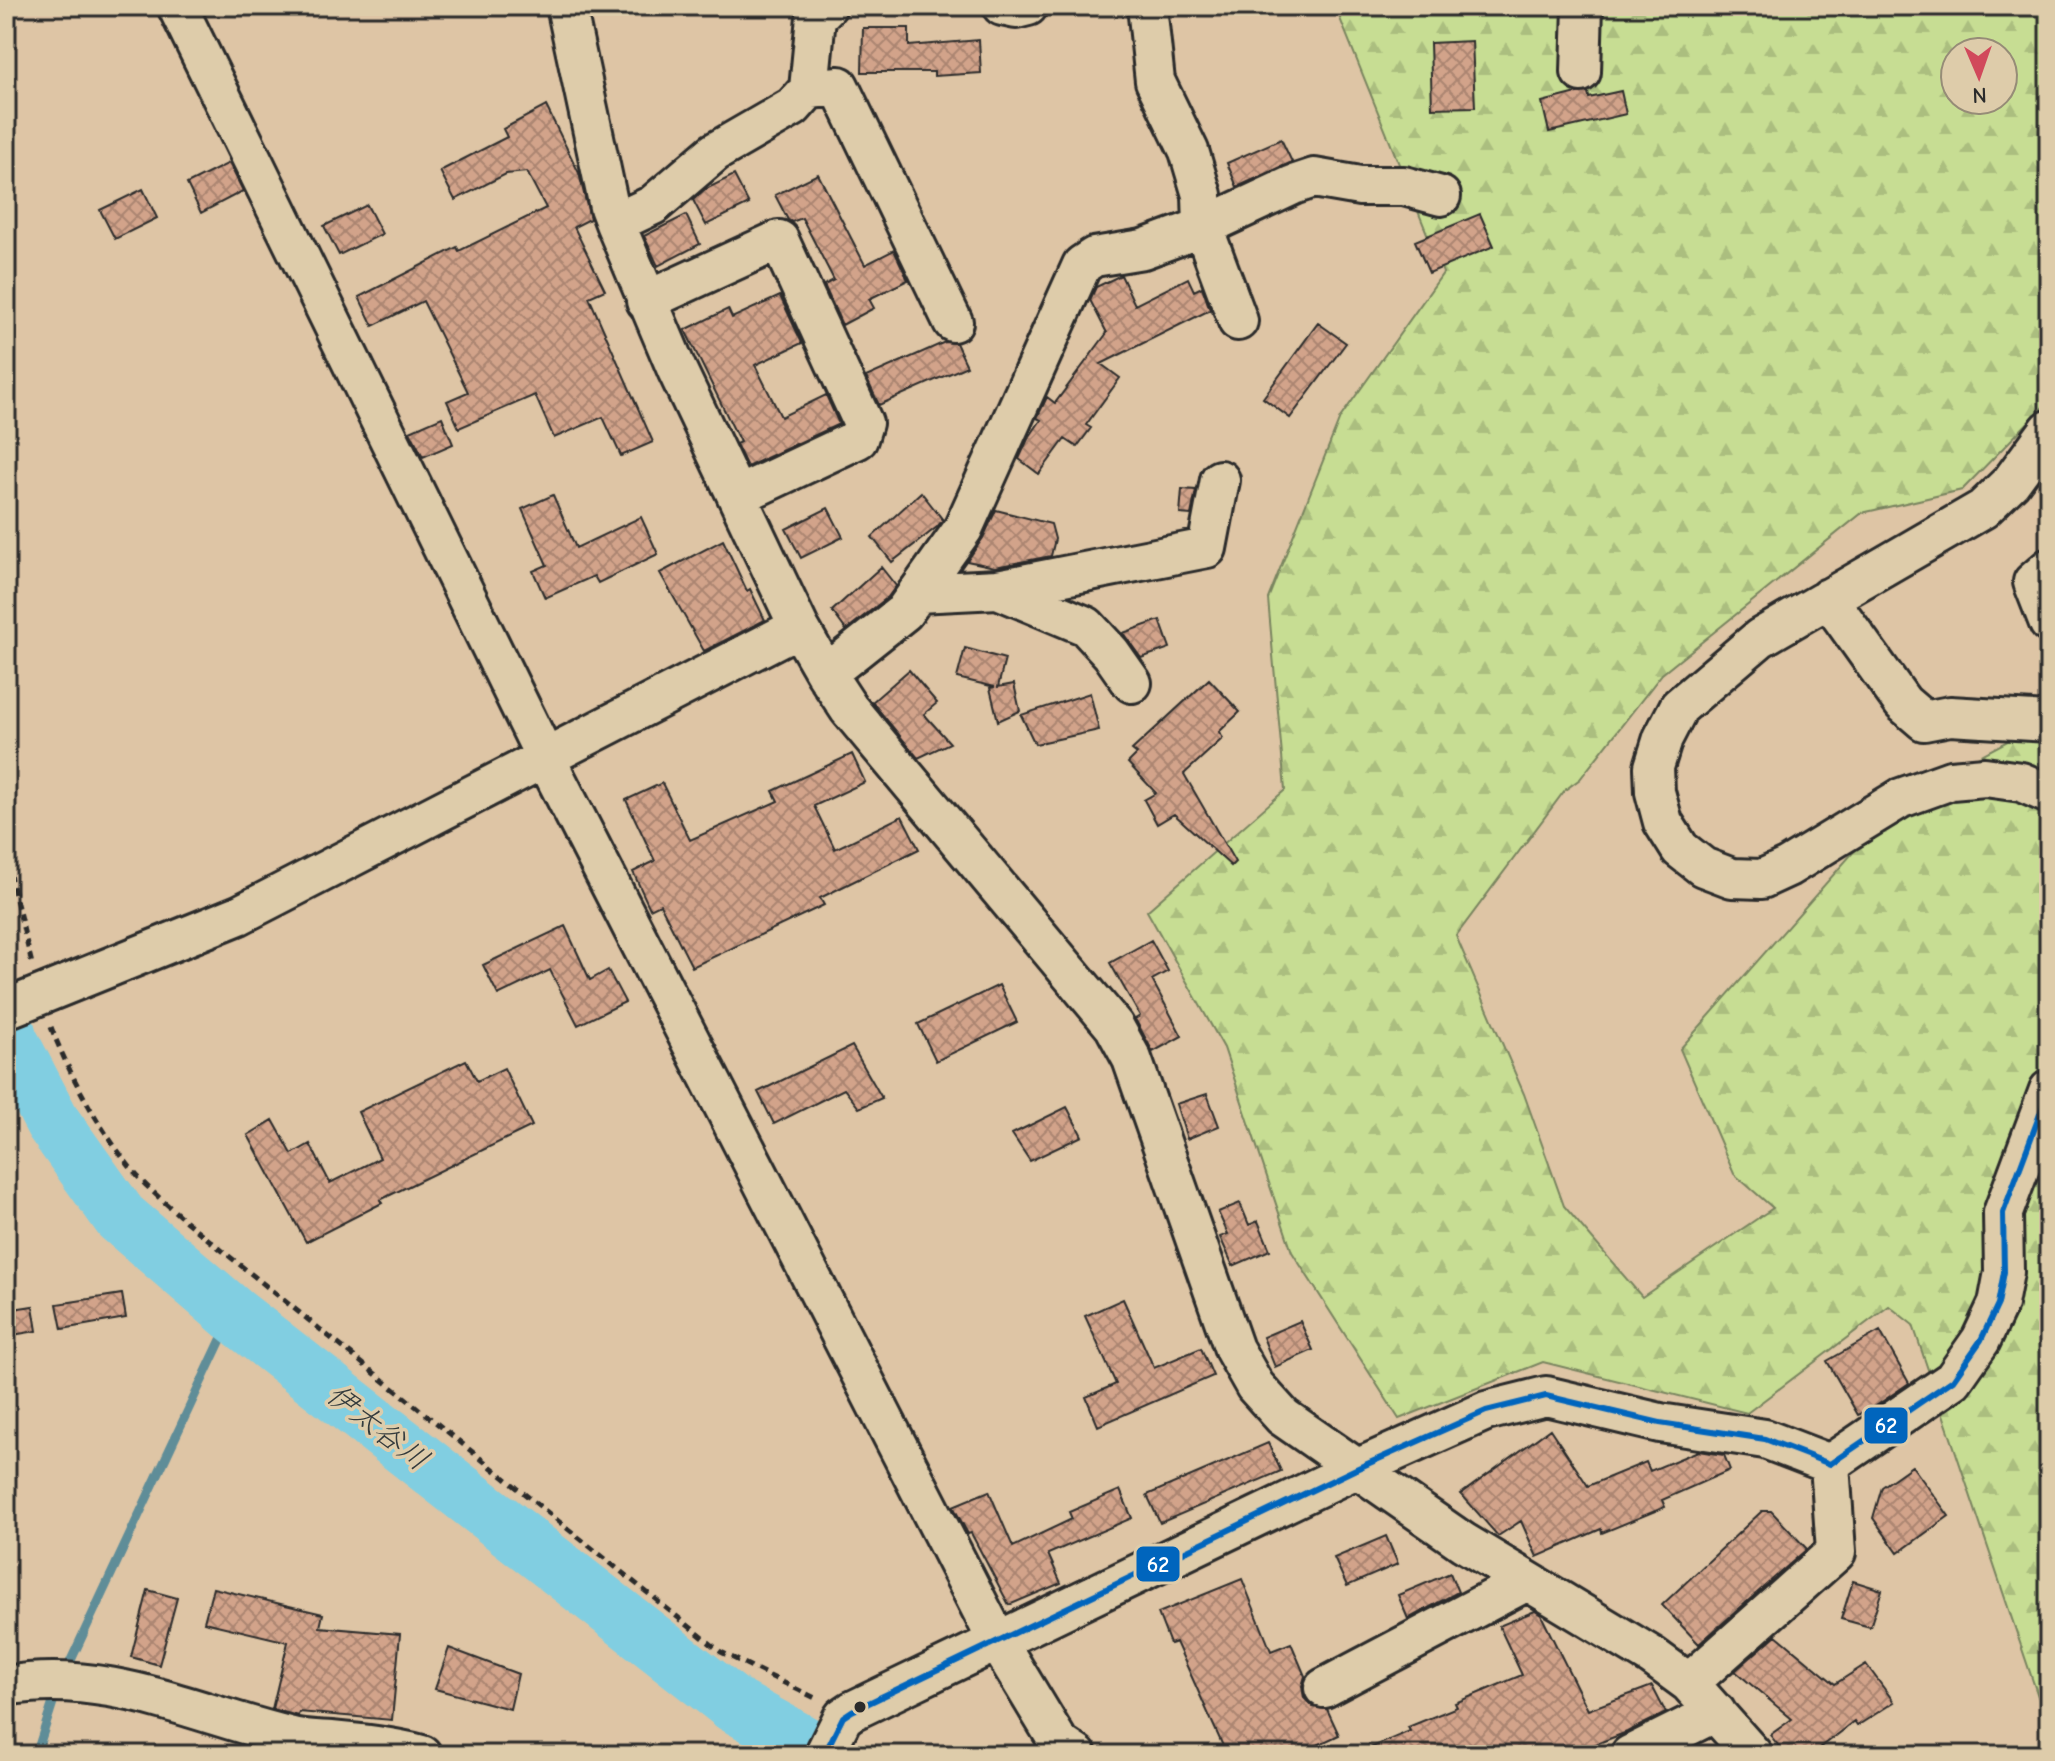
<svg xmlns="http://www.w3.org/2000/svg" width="2055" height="1761" viewBox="0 0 2055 1761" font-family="'Comic Neue','Klee One',sans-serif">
  <defs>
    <pattern id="forest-firs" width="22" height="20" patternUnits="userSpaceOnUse" patternTransform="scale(2)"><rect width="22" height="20" fill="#c7dd93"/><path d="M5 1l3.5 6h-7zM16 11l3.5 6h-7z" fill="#abbe7f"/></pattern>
    <pattern id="building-cross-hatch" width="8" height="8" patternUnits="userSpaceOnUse" patternTransform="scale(2)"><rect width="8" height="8" fill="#d2a38a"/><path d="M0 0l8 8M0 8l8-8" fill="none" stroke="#ab8571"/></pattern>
  </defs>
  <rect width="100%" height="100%" fill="#dec5a5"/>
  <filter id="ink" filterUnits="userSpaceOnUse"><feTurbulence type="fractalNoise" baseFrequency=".0125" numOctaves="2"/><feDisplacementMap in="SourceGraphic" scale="16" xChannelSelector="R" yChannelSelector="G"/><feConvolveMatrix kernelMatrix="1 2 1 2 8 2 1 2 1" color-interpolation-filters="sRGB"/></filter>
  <g filter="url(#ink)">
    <path fill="url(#forest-firs)" stroke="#79845f" stroke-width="2" fill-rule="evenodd" d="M1335 6H2049V401L1962 490 1862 513 1662 674 1580 779 1565 790 1456 936 1524 1094 1564 1206 1642 1297 1773 1208 1734 1174 1680 1049 1901 798 2049 719V1729L1913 1325 1889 1306 1747 1413 1543 1362 1399 1419 1292 1252 1224 1048 1147 911 1285 790 1268 599 1340 418 1443 273ZM1955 52H2003V100H1955Z"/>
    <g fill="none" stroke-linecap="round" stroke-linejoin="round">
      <path stroke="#5f8d98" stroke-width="9" d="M65 1673 233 1314
        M36 1755 57 1690"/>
      <path stroke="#81cee1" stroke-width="56" d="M6 1026 10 1040 53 1123 120 1217 233 1314 734 1705 825 1755"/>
    </g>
    <path fill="url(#building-cross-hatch)" stroke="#2b2b2b" stroke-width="2" d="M863 28H909V46L979 40 981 73 934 76V72H862Z
      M1472 41 1475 107 1432 108 1430 43Z
      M1621 91 1626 114 1549 132 1542 102 1577 93 1588 92 1589 98Z
      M546 106 579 173 590 219 574 227 605 290 589 297 653 442 621 456 603 417 554 438 535 395 459 428 447 401 468 392 423 301 373 326 359 297 457 247 459 251 546 208 527 172 506 174 455 200 440 171 507 137 503 129Z
      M1281 139 1292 162 1237 187 1227 163Z
      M229 163 243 191 201 213 187 184Z
      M818 174 865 265 894 250 908 280 869 299 874 308 842 325 824 285 834 280 802 218 792 222 788 220 775 195Z
      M734 175 749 204 706 225 693 200 704 190Z
      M143 189 157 218 115 239 100 210Z
      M367 205 382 234 339 255 324 226Z
      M1480 214 1494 246 1429 273 1415 241Z
      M686 215 700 244 658 266 644 236Z
      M1121 275 1135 305 1188 278 1194 291 1202 287 1210 310 1101 364 1120 378 1086 425 1091 428 1077 447 1065 439 1039 474 1019 459 1028 439 1041 420 1037 418 1047 397 1055 403 1107 333 1090 300 1096 287Z
      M780 296 802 343 755 365 781 417 826 395 839 424 747 467 736 444 740 442 685 330 728 309 732 318Z
      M1318 323 1346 343 1290 418 1263 398Z
      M945 342 956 343 967 366 879 405 866 377Z
      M442 417 453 444 423 457 410 431Z
      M1182 489 1196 490 1191 515 1180 514Z
      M921 492 943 520 937 527 892 562 872 537Z
      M553 495 576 548 641 517 658 554 598 583 594 576 545 598 533 571 547 565 522 509Z
      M828 508 843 537 801 558 786 529Z
      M996 510 1051 524 1055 539 1051 556 995 567 967 561 983 538Z
      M723 540 747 591 750 589 765 620 704 651 660 573Z
      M881 567 896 586 888 597 846 630 832 611Z
      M1160 620 1170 648 1141 658 1123 633Z
      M965 648 1005 659 998 687 1014 684 1020 711 998 721 990 688 995 687 957 678Z
      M909 670 937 703 924 714 950 743 918 758 872 702Z
      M1209 679 1240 712 1219 732 1223 738 1184 774 1235 862 1231 866 1174 814 1157 824 1144 800 1156 793 1128 763 1137 754 1132 750Z
      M1090 693 1099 730 1035 744 1021 715Z
      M852 754 865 782 814 806 835 849 902 816 919 849 820 898 824 905 692 967 660 904 650 909 633 872 655 861 626 800 662 783 690 840 778 801 773 791Z
      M565 926 590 980 608 970 625 1002 578 1025 550 970 498 995 483 965Z
      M1151 940 1168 971 1152 980 1182 1036 1153 1052 1135 1019 1140 1016 1110 963Z
      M999 985 1017 1022 936 1061 918 1024Z
      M852 1046 882 1098 859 1108 844 1089 774 1124 758 1092Z
      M466 1060 477 1081 504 1068 532 1126 380 1200 382 1203 306 1242 248 1135 273 1120 292 1154 310 1144 330 1183 380 1158 358 1112Z
      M1207 1094 1219 1126 1187 1139 1176 1104Z
      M1067 1107 1082 1136 1030 1161 1012 1134Z
      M1240 1203 1249 1225 1258 1221 1270 1250 1233 1266 1220 1237 1228 1234 1218 1212Z
      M122 1294 126 1318 62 1329 57 1304Z
      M1123 1299 1154 1368 1201 1348 1213 1376 1098 1426 1086 1397 1116 1384 1085 1316Z
      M33 1306 37 1331 6 1336V1310Z
      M1300 1321 1313 1350 1275 1367 1263 1337Z
      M1880 1331 1909 1383 1870 1410 1858 1415 1827 1361Z
      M1550 1429 1588 1486 1646 1462 1650 1471 1698 1451 1724 1455 1730 1470 1662 1500 1665 1507 1602 1533 1601 1529 1537 1557 1521 1521 1498 1536 1461 1494Z
      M1268 1443 1281 1471 1160 1523 1147 1495Z
      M1912 1466 1949 1516 1898 1553 1873 1518 1882 1487Z
      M1120 1490 1132 1518 1048 1554 1061 1583 1009 1605 971 1533 968 1534 953 1506 989 1491 1013 1547 1072 1519 1069 1512Z
      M1762 1511H1771L1807 1549 1699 1644 1662 1605Z
      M1386 1536 1398 1564 1347 1586 1334 1558Z
      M1450 1573 1458 1592 1408 1619 1398 1595Z
      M1242 1579 1271 1651 1291 1643 1305 1676 1302 1686 1304 1698 1313 1707 1327 1709 1339 1735 1296 1755H1227L1176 1642 1170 1644 1158 1613Z
      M1853 1581 1882 1590 1870 1627 1841 1619Z
      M213 1588 323 1614 320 1627 400 1634 392 1720 299 1712 298 1716 272 1709 288 1642 204 1622Z
      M148 1590 177 1598 159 1665 131 1657Z
      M1535 1611 1541 1615 1588 1710 1652 1686 1666 1713 1627 1732 1568 1755H1354L1410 1731 1408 1727 1457 1707 1455 1703 1522 1675 1499 1626Z
      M1776 1635 1835 1684 1866 1664 1894 1702 1857 1726 1854 1722 1811 1755H1786L1770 1735 1792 1719 1735 1671Z
      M449 1648 518 1674 510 1709 435 1689Z"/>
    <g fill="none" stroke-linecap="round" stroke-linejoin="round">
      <defs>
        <path id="minor" d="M177 6 546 759 998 1642 1059 1743 1077 1755
          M566 6 609 207 615 223 677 370 799 627 826 674 849 709 1114 1026 1132 1059 1234 1349 1255 1386 1283 1417 1463 1542 1652 1656 1689 1683 1753 1755
          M1002 6 1016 9 1028 6
          M1147 6 1155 81 1189 151 1202 195 1203 227 1238 321
          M1581 72 1583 6
          M809 89 839 86 953 322
          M615 223 653 205 715 152 793 107 809 89 816 17 827 6
          M646 301 779 240 863 423 858 439 737 496
          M2049 430 2011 482 1983 509 1760 638 1679 707 1663 738 1654 767 1655 792 1663 822 1680 849 1703 867 1732 878 1762 879 1788 867 1901 798 1951 780 1985 777 2021 782 2049 794
          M2049 568 2033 582 2049 623
          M998 589 1086 626 1111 653 1132 683
          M917 593 998 589 1207 548 1220 480
          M1828 598 1903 703 1924 721 1950 716 2049 722
          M826 674 904 612 963 529 1082 265 1094 257 1143 249 1203 227 1293 185 1314 178 1360 186H1404L1441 196
          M6 1009 239 915 799 627
          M1689 1683 1836 1552 1830 1464
          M6 1686C105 1668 193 1713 288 1736 301 1740 317 1740 331 1741 362 1744 392 1747 422 1755
          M1324 1688 1527 1581
          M824 1755 843 1717 852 1711 1356 1469 1486 1411 1546 1396 1660 1423 1765 1439 1830 1464 1953 1380 1981 1340 1998 1304 2004 1272 2003 1213 2049 1090
          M1630 1755 1716 1712"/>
      </defs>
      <use href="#minor" stroke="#2b2b2b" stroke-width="44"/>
      <path stroke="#2b2b2b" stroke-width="5" stroke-dasharray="8 6" stroke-linecap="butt" d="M6 859 32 964
        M51 1027C70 1076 97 1125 130 1167 144 1186 165 1202 183 1219L721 1652 817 1699"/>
      <use href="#minor" stroke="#deccaa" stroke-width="38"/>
      <defs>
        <path id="bus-1" d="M824 1755 843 1717 852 1711 1356 1469 1486 1411 1546 1396 1660 1423 1765 1439 1830 1464 1953 1380 1981 1340 1998 1304 2004 1272 2003 1213 2049 1090"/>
      </defs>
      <use href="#bus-1" stroke="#deccaa" stroke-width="12"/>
      <use href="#bus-1" stroke="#0065bd" stroke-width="6"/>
    </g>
  </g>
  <circle fill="#2b2b2b" stroke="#deccaa" stroke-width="3" cx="860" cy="1707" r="7"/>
  <g text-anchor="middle" stroke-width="7" stroke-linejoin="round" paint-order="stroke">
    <g font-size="30" font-style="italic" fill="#343b3d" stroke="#deccaa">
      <text transform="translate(378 1427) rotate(38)" y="10">伊太谷川</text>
    </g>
  </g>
  <g stroke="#deccaa" stroke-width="3">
    <rect x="1863" y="1406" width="46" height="39" rx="8" fill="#0065bd"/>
    <rect x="1135" y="1545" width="46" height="38" rx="8" fill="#0065bd"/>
  </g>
  <g font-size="22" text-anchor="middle" font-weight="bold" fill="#fff">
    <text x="1886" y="1433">62</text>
    <text x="1158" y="1572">62</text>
  </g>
  <rect width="2055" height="1761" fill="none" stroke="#deccaa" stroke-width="32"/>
  <rect x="16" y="16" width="2023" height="1729" fill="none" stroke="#2b2b2b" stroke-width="3" filter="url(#ink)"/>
  <g transform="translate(1979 76) rotate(178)"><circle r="38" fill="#deccaa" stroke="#968c77" stroke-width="2"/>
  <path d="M0-6L14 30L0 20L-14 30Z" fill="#d1495b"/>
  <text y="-12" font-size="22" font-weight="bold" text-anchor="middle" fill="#2b2b2b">N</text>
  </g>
</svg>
